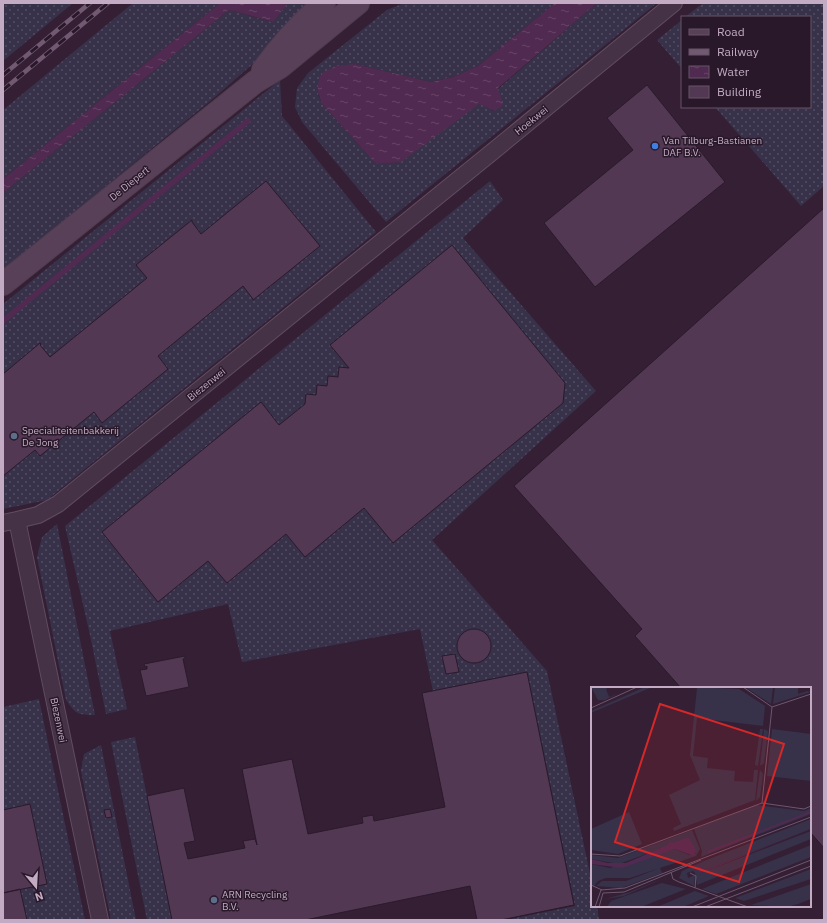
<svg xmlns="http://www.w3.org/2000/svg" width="827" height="923" viewBox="0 0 827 923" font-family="'IBM Plex Sans',sans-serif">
  <defs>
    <pattern id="grass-dots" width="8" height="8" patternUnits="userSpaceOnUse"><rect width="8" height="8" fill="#373249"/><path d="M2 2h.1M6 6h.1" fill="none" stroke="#524d62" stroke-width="1.8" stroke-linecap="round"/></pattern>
    <pattern id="water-ripples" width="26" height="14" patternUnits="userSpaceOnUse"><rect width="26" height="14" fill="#502a51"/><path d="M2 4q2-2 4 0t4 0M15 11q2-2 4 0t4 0" fill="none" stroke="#684668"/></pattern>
  </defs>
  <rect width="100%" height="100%" fill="#341f35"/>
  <path fill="url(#grass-dots)" d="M3 3H73L3 61Z
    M133 3H220L3 179V110Z
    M288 3H307L255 62 215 97 3 270V193L229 10 272 22Z
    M404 3H555L478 66 453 77 431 82 355 64 318 94 322 104 376 164 400 162 479 103 494 111 498 89 597 3H657L386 222 302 122 295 107 297 88 308 73 387 10Z
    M703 3H824V186L801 206 715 107H810V17H685Z
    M682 20V69L657 40Z
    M280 80 282 116 376 232 47 500 3 509V304Z
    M490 181 503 200 463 238 596 391 432 540 547 671 592 883V906H597L599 920H506L575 906 527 672 433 691 420 629 242 662 228 604 110 631 127 709 106 714 90 635 65 526Z
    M57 524 95 715C77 715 76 714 66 700L37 557 42 537Z
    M39 699 85 920H3V707Z
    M135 737 172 920H147L111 742Z
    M101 745 136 920H111L81 771 84 754Z"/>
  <path fill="url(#water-ripples)" d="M220 3H288L273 22 229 10 3 193V179Z
    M555 3H597L498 88 503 105 495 111 479 104 401 162 376 164 322 104C317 90 316 86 322 73L336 66 355 64 431 82 453 77 478 66Z"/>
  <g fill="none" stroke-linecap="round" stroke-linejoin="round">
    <path stroke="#502a51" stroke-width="5.5" d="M3 321 248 121"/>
  </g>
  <path fill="#523853" stroke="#2b1a2c" d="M647 85 725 182 595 287 544 223 633 150 607 118Z
    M266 181 320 246 253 300V299L243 286 158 356 168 369 102 423 94 412 40 456 35 450 3 476V374L40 343 41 344 40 345 50 357 147 278 136 265 192 220V222L201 234Z
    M824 208V848L810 832V688H681L635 636 642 629 514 486Z
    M452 245 565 383 563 403 393 543 364 508 305 557 286 534 227 583 208 561 158 602 102 532 261 402 279 425 305 404 306 394 316 395 317 385 327 386 328 376 338 377 339 367 349 368 330 345Z
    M457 646a17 17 0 1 1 34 0a17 17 0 1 1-34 0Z
    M455 654 459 672 446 674 442 656Z
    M185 656V658L183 659 189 687 146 696 140 670 147 669V666L145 667 144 664Z
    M527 672 574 905 501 920H477L470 886 305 920H172L147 796 184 788 195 841 184 843 188 859 245 848 243 841 255 839 257 845 242 769 292 759 308 834 363 823 362 817 373 815 374 821 445 807 422 693Z
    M30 804 47 884 3 893V810Z
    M110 809 112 817 106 818 104 810Z
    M20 889 27 920H3V893Z"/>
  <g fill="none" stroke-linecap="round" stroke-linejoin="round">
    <defs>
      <path id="minor" d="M17 520 38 515 58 504 486 157 674 3
        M3 523 17 520 100 920"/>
      <path id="secondary" d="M263 70C281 45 301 23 324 3
        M3 284 255 82 280 67 358 3"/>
    </defs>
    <use href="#minor" stroke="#614d61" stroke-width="18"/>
    <use href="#secondary" stroke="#4f3c4f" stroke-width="24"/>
    <use href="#minor" stroke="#453246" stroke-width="16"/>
    <use href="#secondary" stroke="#594059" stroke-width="22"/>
    <defs>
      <path id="rail" d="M3 75 90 3
        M3 90 108 3"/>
    </defs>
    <use href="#rail" stroke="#715972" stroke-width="4.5"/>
    <use href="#rail" stroke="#29182a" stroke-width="3" stroke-dasharray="9" stroke-linecap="butt"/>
  </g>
  <circle fill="#3f7fe0" stroke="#29182a" stroke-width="1.5" cx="655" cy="146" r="4"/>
  <g fill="#5c6f8a" stroke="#29182a" stroke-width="1.5">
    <circle cx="14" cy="436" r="4"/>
    <circle cx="214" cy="900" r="4"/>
  </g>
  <g text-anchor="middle" stroke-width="3" stroke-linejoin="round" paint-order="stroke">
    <g font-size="10" fill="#c3acc3" stroke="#29182a">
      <text transform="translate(531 120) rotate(-39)" y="4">Hoekwei</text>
      <text transform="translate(129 183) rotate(-39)" y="4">De Diepert</text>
      <text transform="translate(206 384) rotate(-39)" y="4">Biezenwei</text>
      <text transform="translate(59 720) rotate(78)" y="4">Biezenwei</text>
    </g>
    <g font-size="10" fill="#c3acc3" stroke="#29182a" text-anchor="start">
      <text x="663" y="144">Van Tilburg-Bastianen<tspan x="663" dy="12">DAF B.V.</tspan></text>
      <text x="22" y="434">Specialiteitenbakkerij<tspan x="22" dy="12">De Jong</tspan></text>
      <text x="222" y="898">ARN Recycling<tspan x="222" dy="12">B.V.</tspan></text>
    </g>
  </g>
  <g transform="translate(591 687)">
    <rect width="220" height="220" fill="#341f35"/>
    <path d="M0 0H18L15 2 18 10 28 6 14 13H7ZM54 0H77L59 1 2 25 0 24ZM99 0 148 2 174 19 172 39 106 31 102 69 117 71 116 81 144 84 143 94 162 95 163 83H167L164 113 83 144 82 141 90 137 78 108 109 93 99 68 106 1ZM154 0H182L180 17ZM184 0H207V7L216 4 220 5 182 17ZM169 42H172L167 79 164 78ZM173 42 177 44 173 76 169 79ZM181 42 220 47V94L176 89ZM169 83 172 87 169 110 165 114ZM165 118 213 124 220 121V127L110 170 111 164 103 142ZM38 125 51 157 27 167 0 163V142ZM220 132V142L114 183 108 179 110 186 220 144V152L106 198 104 186 102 184 96 186 97 191 104 188 103 199 88 191 91 184 113 174ZM101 143 109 162 105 169 39 191H15L7 194 3 199 0 197V177L19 181 84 162 98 168 105 166 99 153 96 152 28 177 0 172V168L27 171ZM220 158V170L125 207 111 202ZM69 181 71 186 30 201 5 199 11 194H35ZM73 191 33 209 14 212 39 205ZM71 196 95 202 50 220H16L20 214ZM220 197V212L207 217 196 220 160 218ZM104 204 118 209 92 220H66Z" fill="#373249"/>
    <path d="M220 182V192L153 214 144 211ZM76 198 81 200 31 220 50 206Z" fill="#373249"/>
    <path d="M220 142 110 186 104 181 108 179 114 183ZM96 151 99 152 105 164 103 169 84 162 31 181 0 177V172L17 176H35L77 158 78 155 81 156Z" fill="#502a51"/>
    <path fill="none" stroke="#502a51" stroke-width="2" d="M117 165 220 125"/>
    <path fill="none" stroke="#6d576e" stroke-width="1" d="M152 0 181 20M181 20 171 116 213 122 220 119M181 20 220 7M0 21 46 0M0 167 29 169 171 116M80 185 82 192 88 195 157 220M99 186 105 189 104 201M0 198 11 203M4 220 10 203 34 201 220 130M8 220 12 206 33 205 110 173M101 220 220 173M114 220 220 179"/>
    <path fill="#d62828" fill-opacity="0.15" stroke="#d62828" stroke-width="2" d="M69 17 193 57 148 195 24 155Z"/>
    <rect width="220" height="220" fill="none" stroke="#c3acc3" stroke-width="2"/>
  </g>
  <rect width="827" height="923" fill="none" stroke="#c3acc3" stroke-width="8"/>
  <rect x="681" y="16" width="130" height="92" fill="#29182a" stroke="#675367"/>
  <rect x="689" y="29" width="20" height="6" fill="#594059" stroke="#675367"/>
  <text x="717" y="36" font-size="12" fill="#c3acc3">Road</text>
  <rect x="689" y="49" width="20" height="6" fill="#715972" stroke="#675367"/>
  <text x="717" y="56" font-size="12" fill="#c3acc3">Railway</text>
  <rect x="689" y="66" width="20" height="12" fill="url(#water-ripples)" stroke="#675367"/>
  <text x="717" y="76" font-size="12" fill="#c3acc3">Water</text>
  <rect x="689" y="86" width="20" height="12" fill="#523853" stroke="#675367"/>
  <text x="717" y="96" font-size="12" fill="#c3acc3">Building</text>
  <g transform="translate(36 887) rotate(162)" stroke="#29182a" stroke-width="3" paint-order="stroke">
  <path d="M0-3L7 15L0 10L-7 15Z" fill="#c3acc3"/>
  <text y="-6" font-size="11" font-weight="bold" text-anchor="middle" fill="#c3acc3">N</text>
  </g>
</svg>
